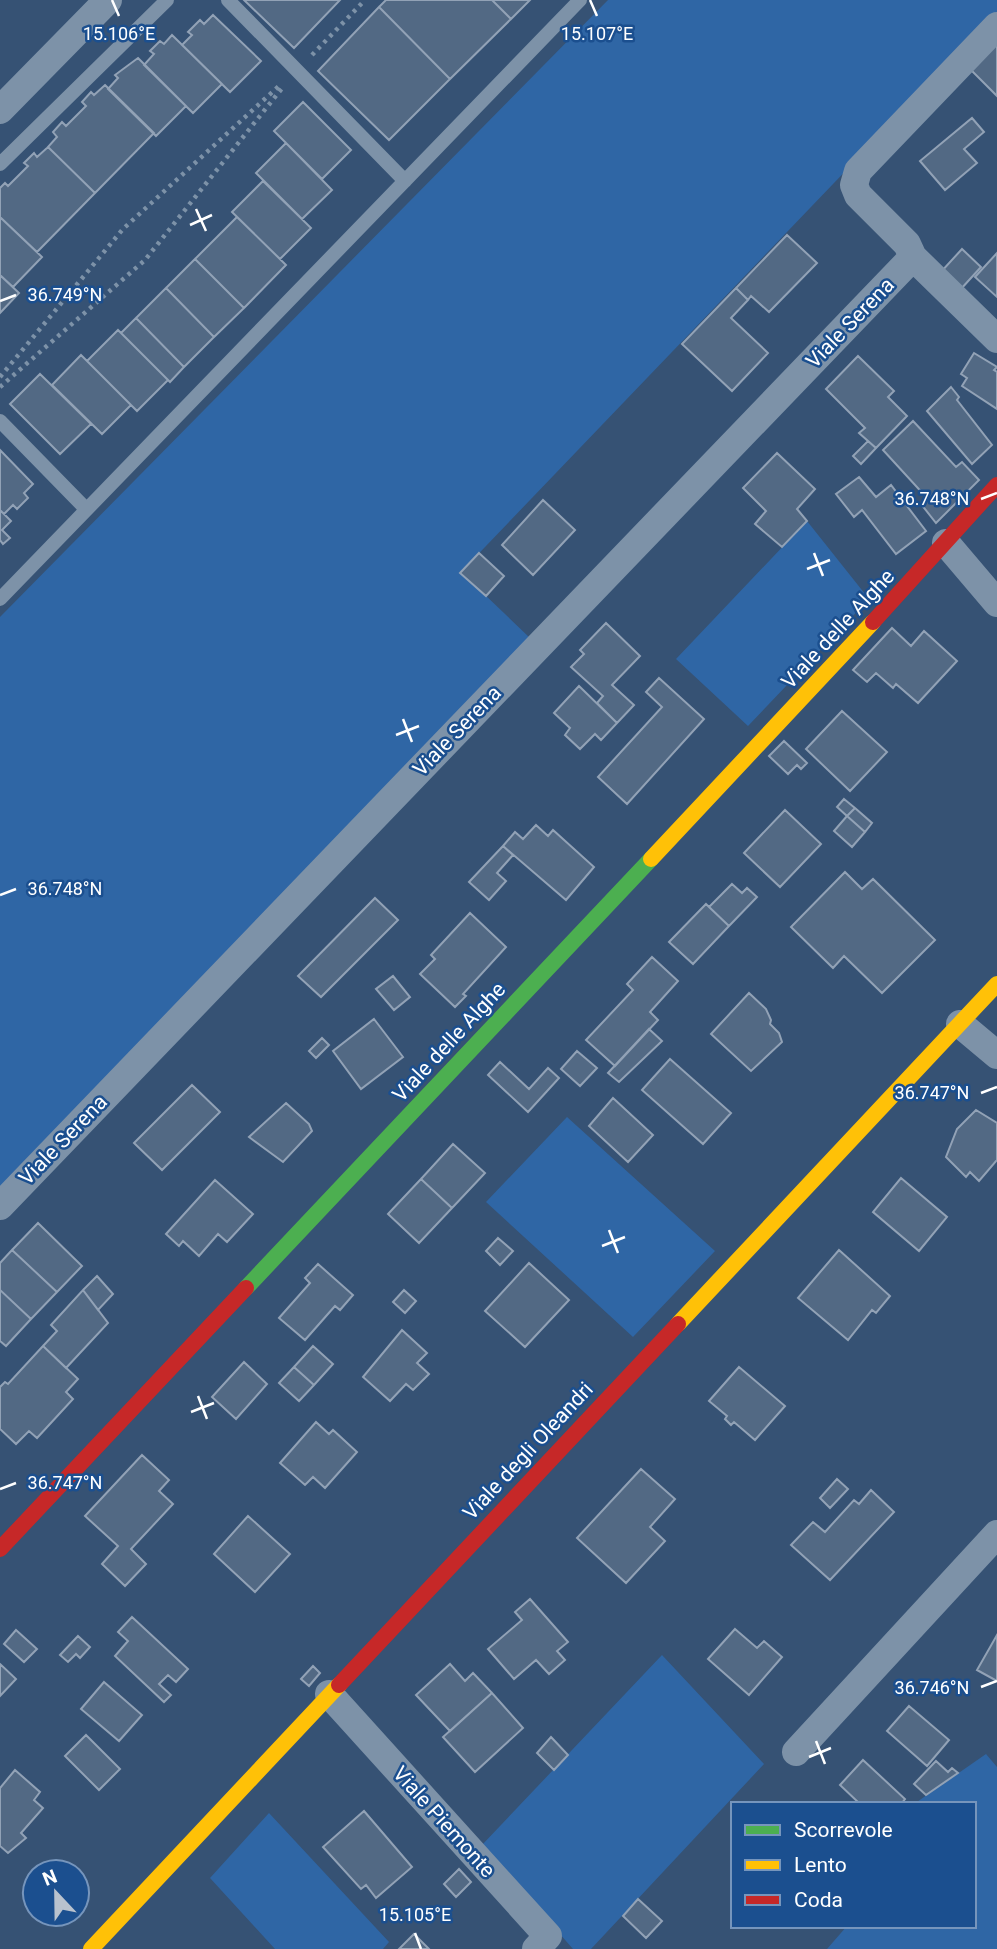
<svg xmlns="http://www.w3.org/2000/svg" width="997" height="1949" viewBox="0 0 997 1949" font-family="Roboto,sans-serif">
  <rect width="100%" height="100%" fill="#365274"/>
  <path fill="#2f66a5" d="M608 0H997V13L461 572 530 638 0 1188V617Z
    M807 521 869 599 748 726 676 659Z
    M567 1117 715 1251 633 1337 486 1202Z
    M662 1655 764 1764 591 1949H573L482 1845Z
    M986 1754 997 1767V1949H827L847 1926H974V1804H914Z
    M269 1813 389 1942 383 1949H275L210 1878Z"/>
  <path fill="#526984" stroke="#92a2b6" stroke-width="2" d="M244 0H340L294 48Z
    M386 0H492L511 19 450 79 379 7Z
    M492 0H530L511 19Z
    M379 7 450 79 389 140 318 71Z
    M213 15 261 61 230 92 182 45 192 35 188 32 200 20 204 24Z
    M172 35 222 84 193 113 144 65 154 54 150 51 160 41 164 44Z
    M997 41V96L970 69Z
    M138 58 186 106 156 136 108 89 118 78 115 75Z
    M105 85 154 133 95 193 48 147 57 137 53 132 62 122 66 126 86 106 82 102 91 92 94 95Z
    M303 102 351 150 322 179 274 131Z
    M972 118 984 132 964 149 977 163 945 190 920 161Z
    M286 143 332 190 302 219 256 173Z
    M48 147 95 193 37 252 0 217V188L5 183 8 186 28 166 24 163 34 153 37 157Z
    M263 181 311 228 280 259 232 212Z
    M0 217 42 257 13 287 0 275Z
    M237 217 286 265 244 308 195 259Z
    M787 235 817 263 769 312 751 296 748 300 736 288Z
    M962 249 981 267 960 290 940 273Z
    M997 253V297L975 277Z
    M195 259 244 308 214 337 166 288Z
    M0 275 19 293 0 313Z
    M166 288 214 337 184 367 136 318Z
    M736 288 748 300 731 318 768 353 732 391 682 344Z
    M136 318 184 367 170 382 121 333Z
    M118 330 168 380 137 411 87 361Z
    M974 353 997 367 994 370 997 372V409L962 386 967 378 961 374Z
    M81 355 131 405 102 434 52 385Z
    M858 356 894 391 888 397 907 416 876 448 859 433 865 428 826 389Z
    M40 374 91 424 60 454 10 404Z
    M951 387 959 397 957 400 992 445 972 464 927 411Z
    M913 421 956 467 962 462 979 480 936 523 921 504 927 498 883 450Z
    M868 441 876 448 861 464 853 456Z
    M0 450 33 484 24 493 28 498 17 509 13 505 4 514 0 510Z
    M777 453 815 489 797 509 807 521 782 547 755 524 766 511 743 488Z
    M859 477 876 497 891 485 926 531 896 554 862 510 854 517 836 494Z
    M543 500 575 530 533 575 502 545Z
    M0 510 11 521 2 530 10 538 3 544 0 540Z
    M479 553 504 576 486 596 460 573Z
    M606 623 640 656 612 685 634 705 617 723 597 703 603 696 571 667 584 654 580 650Z
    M892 628 911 646 924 631 957 661 918 703 896 684 893 688 876 673 867 682 853 670Z
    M659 678 704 719 627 804 598 777 662 707 646 692Z
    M579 686 617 723 601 740 595 734 580 749 565 735 570 728 554 713Z
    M842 711 887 752 850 791 806 749Z
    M784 741 807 763 801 769 797 765 788 774 769 756Z
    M844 799 855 808 847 816 837 807Z
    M855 808 872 823 865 832 847 816Z
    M785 810 821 844 780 887 744 853Z
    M847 816 865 832 852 847 834 831Z
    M536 825 548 836 553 830 594 867 566 900 503 846 515 832 523 839Z
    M503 846 513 855 497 873 506 881 489 900 469 882Z
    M845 872 862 889 873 879 935 940 882 993 844 956 833 968 791 927Z
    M732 884 742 893 747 888 757 897 729 926 709 907Z
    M375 898 398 920 321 997 298 976Z
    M706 904 729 926 693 964 669 942Z
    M470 913 506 947 463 994 466 996 455 1007 420 974 435 959 431 955Z
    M652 957 678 981 650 1012 658 1020 615 1066 586 1040 633 990 627 984Z
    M393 976 410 997 394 1010 376 989Z
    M749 993 766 1009 771 1020 770 1024 779 1033 782 1042 751 1071 711 1034Z
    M374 1019 403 1057 361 1089 333 1051Z
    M649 1029 662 1041 619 1082 608 1073Z
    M322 1038 329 1045 316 1058 309 1051Z
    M577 1051 597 1068 580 1086 561 1069Z
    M670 1059 731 1113 703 1144 642 1090Z
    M500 1062 529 1089 548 1068 559 1078 528 1112 488 1075Z
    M192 1085 220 1112 162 1170 134 1143Z
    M613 1098 653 1135 628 1162 589 1126Z
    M286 1103 309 1124 312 1131 283 1162 249 1137Z
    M976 1110 997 1123V1160L979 1181 970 1172 966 1177 946 1157 957 1129Z
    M453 1144 485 1173 452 1208 421 1179Z
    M901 1178 947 1217 919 1251 873 1212Z
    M421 1179 452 1208 419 1243 388 1214Z
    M215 1180 253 1214 227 1242 218 1234 199 1256 183 1241 179 1246 166 1234Z
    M38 1223 82 1266 57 1292 12 1250Z
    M498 1238 513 1251 500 1265 486 1251Z
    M12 1250 57 1292 31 1319 0 1290V1263Z
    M839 1250 890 1296 876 1313 872 1310 848 1340 798 1298Z
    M529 1263 569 1300 525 1347 485 1311Z
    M318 1264 353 1295 340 1310 335 1306 305 1340 279 1318 310 1283 305 1278Z
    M97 1276 113 1294 98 1310 83 1290Z
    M0 1290 31 1319 6 1346 0 1341Z
    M83 1290 108 1323 66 1368 43 1346 57 1331 51 1325Z
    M404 1290 416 1301 405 1313 393 1302Z
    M402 1330 427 1353 417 1363 429 1374 413 1390 406 1384 390 1401 363 1377Z
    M43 1346 78 1379 66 1392 73 1399 37 1438 29 1431 16 1444 0 1429V1387L5 1382 8 1384Z
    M313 1346 333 1364 314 1385 294 1367Z
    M244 1362 267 1384 236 1419 212 1397Z
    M294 1367 314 1385 299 1401 279 1383Z
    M739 1367 785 1406 755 1440 734 1422 731 1425 725 1419 727 1416 709 1401Z
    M316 1422 329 1434 333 1430 357 1452 325 1488 313 1477 305 1485 280 1463Z
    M142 1455 169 1480 159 1491 173 1504 131 1549 146 1564 125 1586 102 1564 118 1546 85 1516Z
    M641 1469 675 1499 650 1527 665 1541 626 1583 577 1538Z
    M837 1479 848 1489 830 1508 820 1498Z
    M871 1490 894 1512 830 1580 791 1545 813 1522 825 1532 854 1500 859 1504Z
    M248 1516 290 1554 255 1592 214 1554Z
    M530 1599 568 1642 557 1651 565 1660 549 1674 536 1660 514 1679 488 1649 522 1620 515 1612Z
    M132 1617 188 1669 176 1682 168 1675 159 1684 171 1695 164 1702 115 1656 128 1641 118 1632Z
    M735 1629 757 1648 764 1641 782 1657 749 1695 708 1659Z
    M16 1630 37 1649 24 1662 4 1644Z
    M997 1635V1681L977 1670Z
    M78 1636 90 1647 80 1658 76 1654 68 1662 60 1655Z
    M0 1664 16 1679 0 1696Z
    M450 1664 465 1681 473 1673 492 1693 450 1731 416 1695Z
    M313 1666 320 1673 309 1686 301 1679Z
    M104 1682 142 1715 119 1741 81 1709Z
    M492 1693 523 1728 475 1772 443 1737Z
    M909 1706 949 1740 927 1766 887 1731Z
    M86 1735 120 1769 99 1790 65 1756Z
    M551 1737 568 1755 554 1770 537 1753Z
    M863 1760 905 1799 901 1804H860L840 1785Z
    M936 1761 948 1772 952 1768 958 1773 926 1795 914 1784Z
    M15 1770 40 1792 34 1800 43 1808 21 1833 26 1838 8 1853 0 1846V1788Z
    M364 1811 412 1867 376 1898 366 1885 361 1889 323 1847Z
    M459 1869 471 1882 456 1897 444 1884Z
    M638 1899 662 1921 646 1938 623 1916Z
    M414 1934 429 1949H399Z"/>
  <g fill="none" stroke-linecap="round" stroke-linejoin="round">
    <path stroke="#7d92a8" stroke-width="4.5" stroke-dasharray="3.5 5" stroke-linecap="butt" d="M312 55 365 0
      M0 377 123 229 280 85
      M0 387 145 260 283 87"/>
    <path stroke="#7d92a8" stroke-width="14" d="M228 0 405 181
      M0 164 167 0
      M0 421 86 509
      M0 599 580 0"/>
    <path stroke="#7d92a8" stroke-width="28" d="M997 26 858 171 854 185 858 195 907 244 913 257 997 339
      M0 110 108 0
      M946 543 997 603
      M960 1024 997 1055
      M0 1206 913 257
      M329 1694 548 1936 536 1949
      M796 1752 997 1534"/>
    <path stroke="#4caf50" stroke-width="16" d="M246 1288 651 859"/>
    <path stroke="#ffc107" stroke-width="16" d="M651 859 873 622
      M678 1324 997 984
      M91 1949 339 1685"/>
    <path stroke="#c62828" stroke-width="16" d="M873 622 997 485
      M0 1549 246 1288
      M339 1685 678 1324"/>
  </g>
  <path fill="none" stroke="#fff" stroke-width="2.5" d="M112 0 119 16M590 0 597 16M196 209 206 231M190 225 212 215M0 301 16 295M981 499 997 493M814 553 823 576M807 569 830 560M403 719 412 742M396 735 419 726M0 895 16 889M981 1093 997 1087M609 1230 618 1253M602 1246 625 1237M198 1396 207 1419M191 1412 214 1403M0 1489 16 1483M981 1687 997 1681M816 1741 825 1764M809 1757 831 1748M415 1933 421 1949"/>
  <g text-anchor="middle" stroke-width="5" stroke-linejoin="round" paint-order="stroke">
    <g font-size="21" fill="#fff" stroke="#1b4f8f">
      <text transform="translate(850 323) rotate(-46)" y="7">Viale Serena</text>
      <text transform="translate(838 629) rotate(-47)" y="7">Viale delle Alghe</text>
      <text transform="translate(457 731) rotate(-46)" y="7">Viale Serena</text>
      <text transform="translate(449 1042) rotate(-47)" y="7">Viale delle Alghe</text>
      <text transform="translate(63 1140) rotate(-46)" y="7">Viale Serena</text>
      <text transform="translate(528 1451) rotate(-47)" y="7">Viale degli Oleandri</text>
      <text transform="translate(444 1822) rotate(48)" y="7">Viale Piemonte</text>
    </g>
  </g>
  <g font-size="18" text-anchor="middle" fill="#fff" stroke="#1b4f8f" stroke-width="5" stroke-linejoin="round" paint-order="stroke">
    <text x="119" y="40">15.106°E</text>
    <text x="597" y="40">15.107°E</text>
    <text x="65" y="301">36.749°N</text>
    <text x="932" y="505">36.748°N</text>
    <text x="65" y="895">36.748°N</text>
    <text x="932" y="1099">36.747°N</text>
    <text x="65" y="1489">36.747°N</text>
    <text x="932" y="1694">36.746°N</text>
    <text x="415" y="1921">15.105°E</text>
  </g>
  <rect x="731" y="1802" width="245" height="126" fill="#1b4f8f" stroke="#7695bc" stroke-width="2"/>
  <rect x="745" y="1825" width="35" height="10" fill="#4caf50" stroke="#7695bc" stroke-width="2"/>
  <text x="794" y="1837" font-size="21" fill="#ffffff">Scorrevole</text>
  <rect x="745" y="1860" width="35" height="10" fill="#ffc107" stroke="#7695bc" stroke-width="2"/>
  <text x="794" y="1872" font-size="21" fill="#ffffff">Lento</text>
  <rect x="745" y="1895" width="35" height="10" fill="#c62828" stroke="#7695bc" stroke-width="2"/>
  <text x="794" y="1907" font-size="21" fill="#ffffff">Coda</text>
  <g transform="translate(56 1893) rotate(338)"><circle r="33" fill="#1b4f8f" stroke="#7695bc" stroke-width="2"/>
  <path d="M0-5L12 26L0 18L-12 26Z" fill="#b9c2ce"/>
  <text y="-10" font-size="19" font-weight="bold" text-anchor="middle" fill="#ffffff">N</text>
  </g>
</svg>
